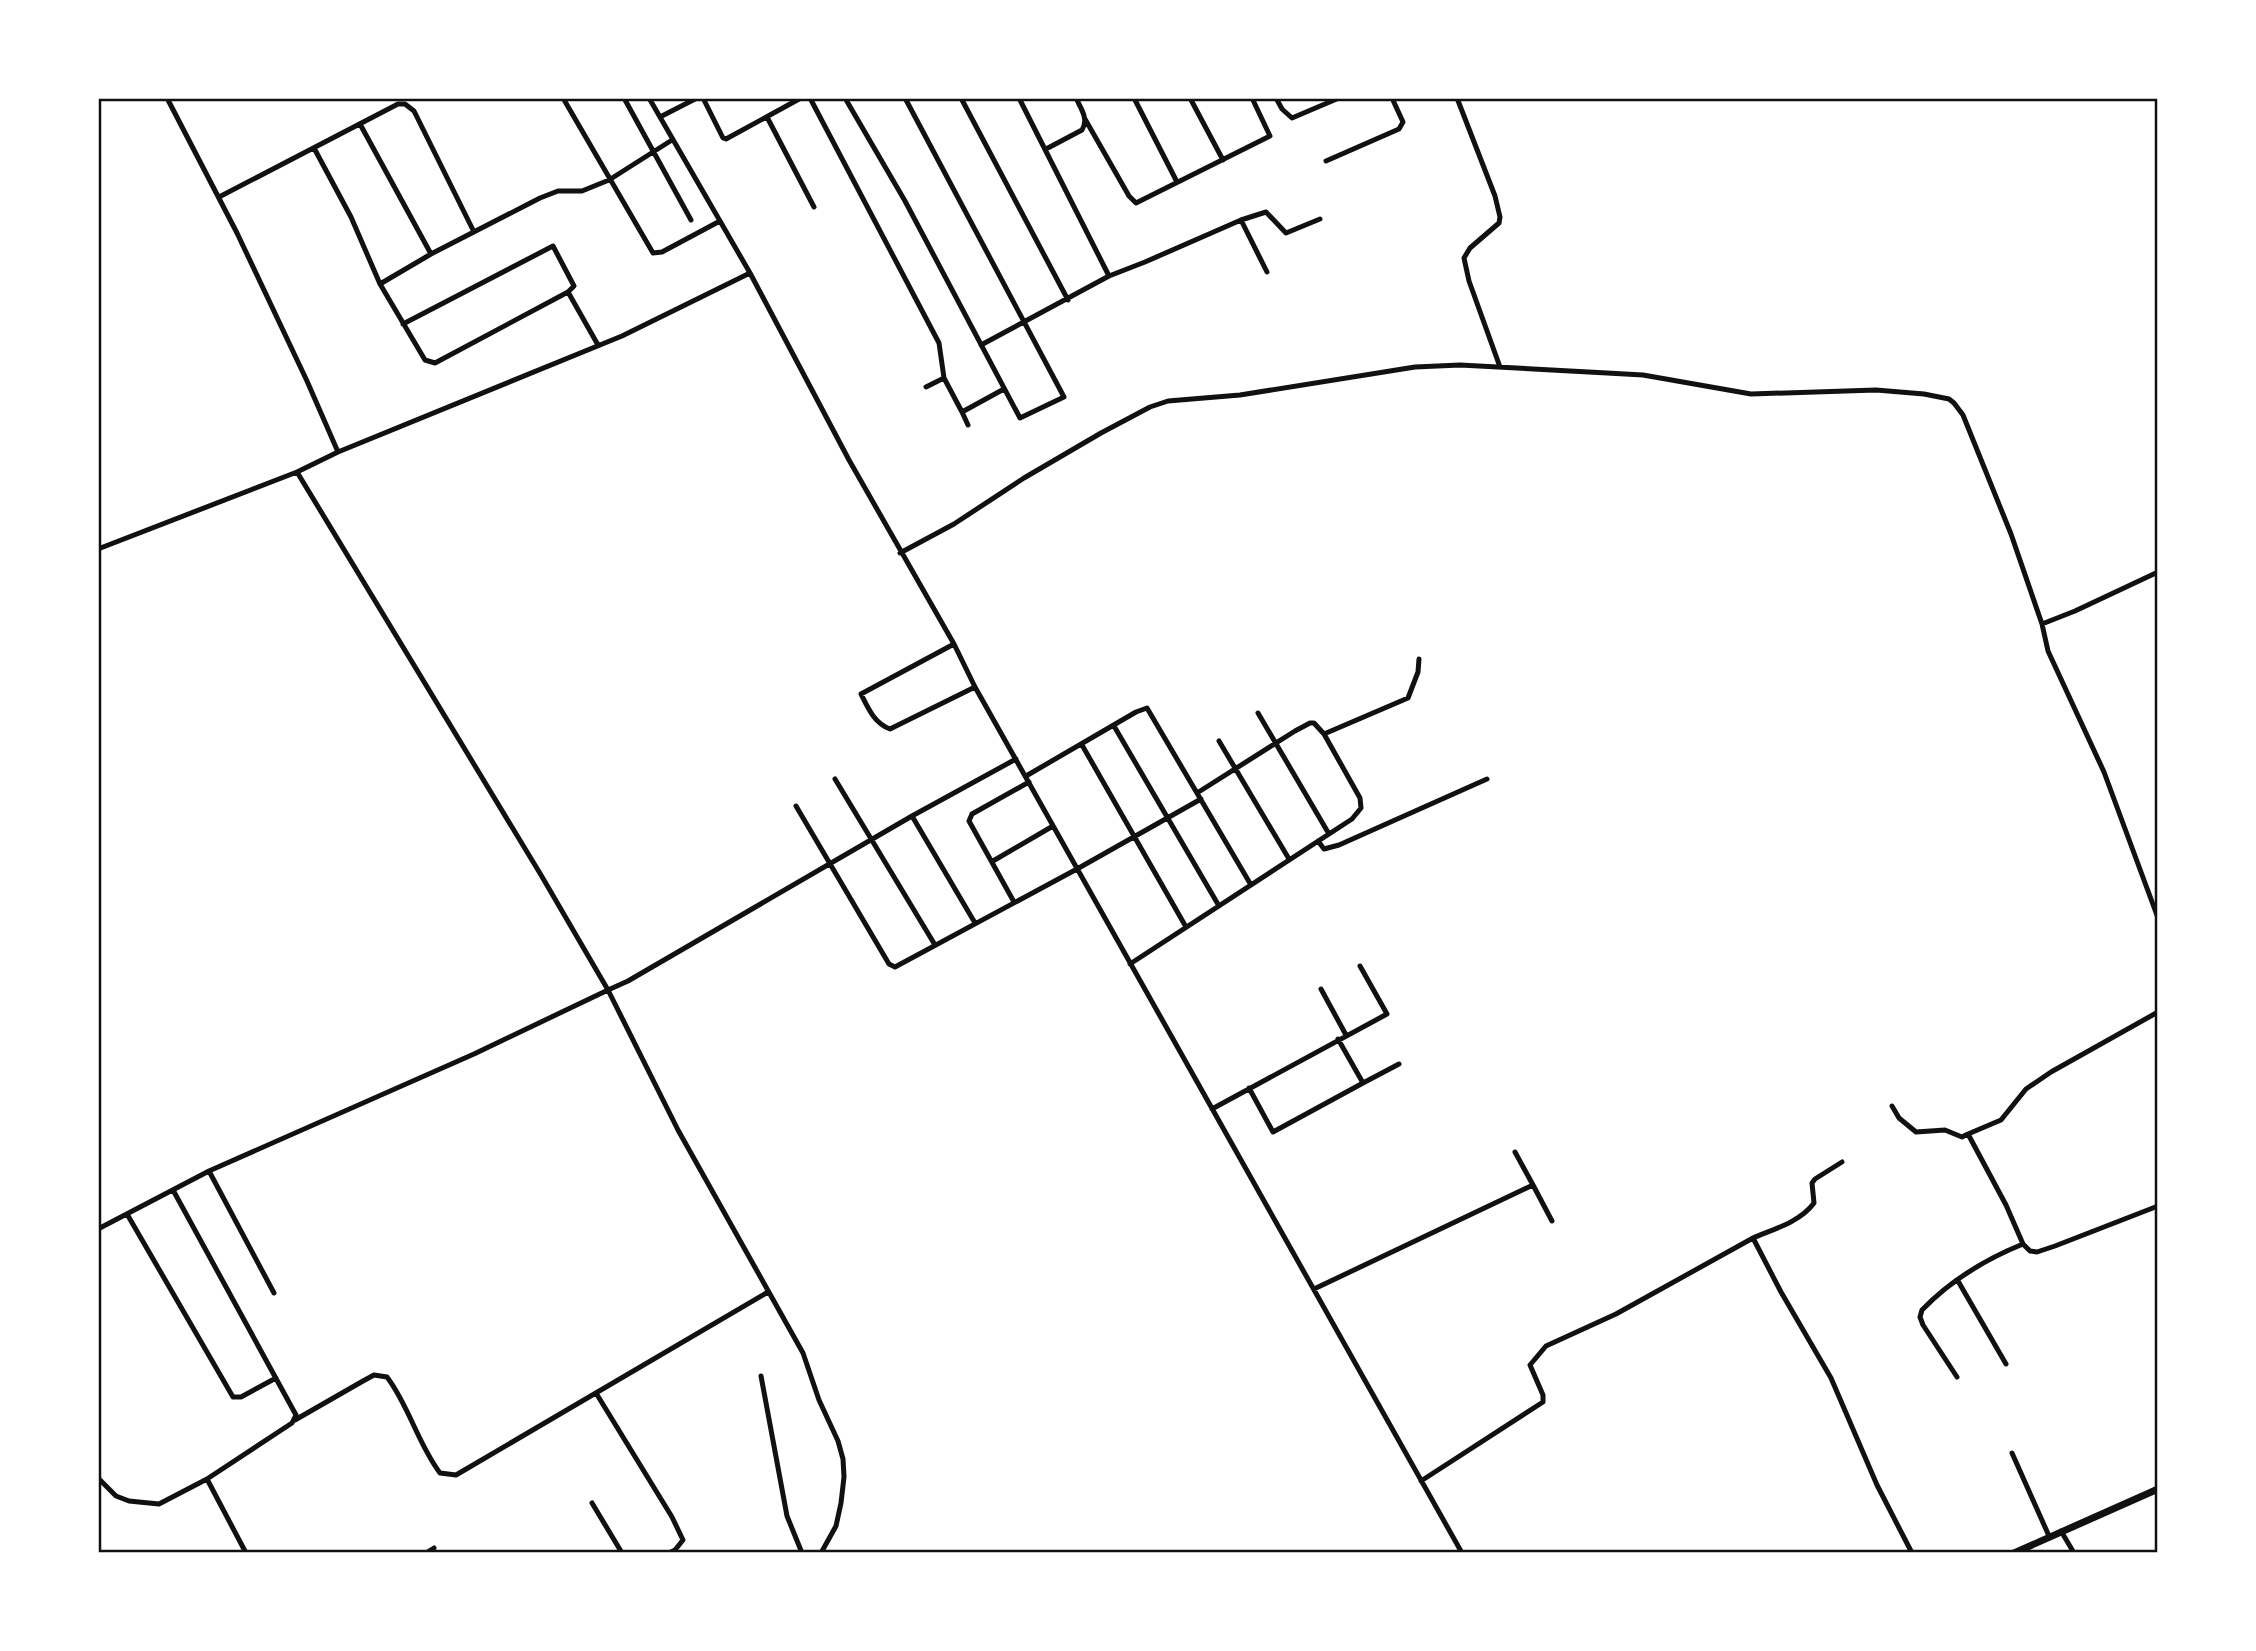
<svg xmlns="http://www.w3.org/2000/svg" width="2256" height="1651" viewBox="0 0 2256 1651" font-family="Karla,sans-serif">
  <rect width="100%" height="100%" fill="#fff"/>
  <g fill="none" stroke-linecap="round" stroke-linejoin="round">
    <path stroke="#111" stroke-width="5" d="M167 98 237 233 307 381 338 452 622 336 750 273
      M563 98 653 253 662 252 720 221
      M624 98 691 220
      M649 98 750 273 849 460 954 644 975 687 1462 1553
      M703 98 723 138 726 139 801 98
      M810 98 939 343 944 378 962 412 1004 389
      M845 98 905 201 1020 418 1064 397 905 98
      M961 98 1068 300
      M1019 98 1109 276
      M1134 98 1177 182
      M1190 98 1223 160
      M1276 98 1282 109 1292 118 1339 98
      M1457 98 1495 196 1500 217 1499 223 1470 248 1464 258 1469 281 1500 367
      M660 117 697 98
      M767 117 814 207
      M1085 119 1129 196 1136 203 1270 136 1252 98
      M314 148 351 217 380 284 431 254 360 124
      M1046 149 1082 130C1089 119 1081 109 1076 98
      M1326 161 1399 129 1403 122 1392 98
      M219 197 398 104H405L414 111 474 232
      M1241 220 1267 272
      M431 254 540 198 558 191H582L609 180 672 140
      M380 284 425 360 435 363 568 292 574 286 553 246 403 324
      M568 292 598 345
      M981 345 1109 276 1145 262 1241 220 1266 212 1286 233 1320 219
      M926 387 944 378
      M962 412 968 425
      M338 452 297 472 541 875 608 990 628 981 912 816 1016 759
      M98 549 297 472
      M900 553 954 524 1024 478 1101 433 1150 407 1168 401 1240 395 1415 367 1460 365 1607 373 1643 375 1751 394 1876 390 1924 394 1949 399 1954 403 1963 415 2011 534 2042 624 2048 651 2104 772 2158 918
      M2042 624 2075 611 2158 572
      M954 644 861 694C868 708 874 723 890 729L975 687
      M1258 713 1329 834
      M1114 726 1219 906
      M1324 734 1408 698 1418 672 1419 659
      M1219 741 1289 859
      M1082 745 1186 927
      M1026 776 1136 712 1147 708 1251 885
      M835 779 935 945
      M796 806 889 964 895 967 1077 869 1201 799
      M912 816 975 923
      M1318 841 1324 849 1339 845 1487 779
      M993 861 1053 826
      M1014 902 969 821 972 814 1029 782
      M1130 964 1352 819 1361 808 1360 798 1324 734 1314 723H1310L1295 731 1197 793
      M1321 989 1346 1035
      M2158 1012 2051 1072 2026 1089 2001 1120 1968 1134 2006 1205 2023 1244 2030 1251 2037 1252 2055 1246 2158 1206
      M1363 1083 1399 1064
      M1249 1088 1273 1132 1363 1083 1338 1039
      M1892 1106 1899 1118 1916 1132 1945 1130 1962 1137 1968 1134
      M1212 1109 1387 1014 1360 966
      M1515 1152 1533 1185
      M209 1171 274 1293
      M173 1190 296 1415 292 1423 207 1479
      M127 1214 233 1397H241L276 1378
      M98 1229 209 1171 474 1054 608 990 678 1130 803 1353 819 1400 838 1441 843 1459 844 1477 841 1503 836 1526 821 1553
      M1753 1238C1774 1229 1800 1222 1814 1203L1812 1183 1815 1179 1842 1162
      M1958 1281 2006 1364
      M1314 1289 1533 1185 1552 1221
      M761 1376 787 1516 802 1553
      M1957 1377 1923 1325 1920 1317 1922 1310C1949 1282 1986 1259 2023 1244
      M596 1393 672 1517 683 1540 675 1550 669 1553
      M295 1420 363 1381 374 1375 387 1377C409 1406 418 1444 440 1473L456 1475 768 1292
      M2012 1453 2049 1536
      M98 1478 116 1496 129 1501 159 1504 207 1479 246 1553
      M1421 1481 1543 1402V1395L1530 1365 1546 1346 1616 1314 1753 1238 1781 1292 1831 1378 1877 1485 1912 1553
      M592 1503 622 1553
      M2061 1531 2074 1553
      M426 1553 434 1548"/>
    <path stroke="#111" stroke-width="7" d="M2014 1553 2158 1489"/>
  </g>
  <rect width="2256" height="1651" fill="none" stroke="#ffffff" stroke-width="200"/>
  <rect x="100" y="100" width="2056" height="1451" fill="none" stroke="#111" stroke-width="2.5"/>
</svg>
